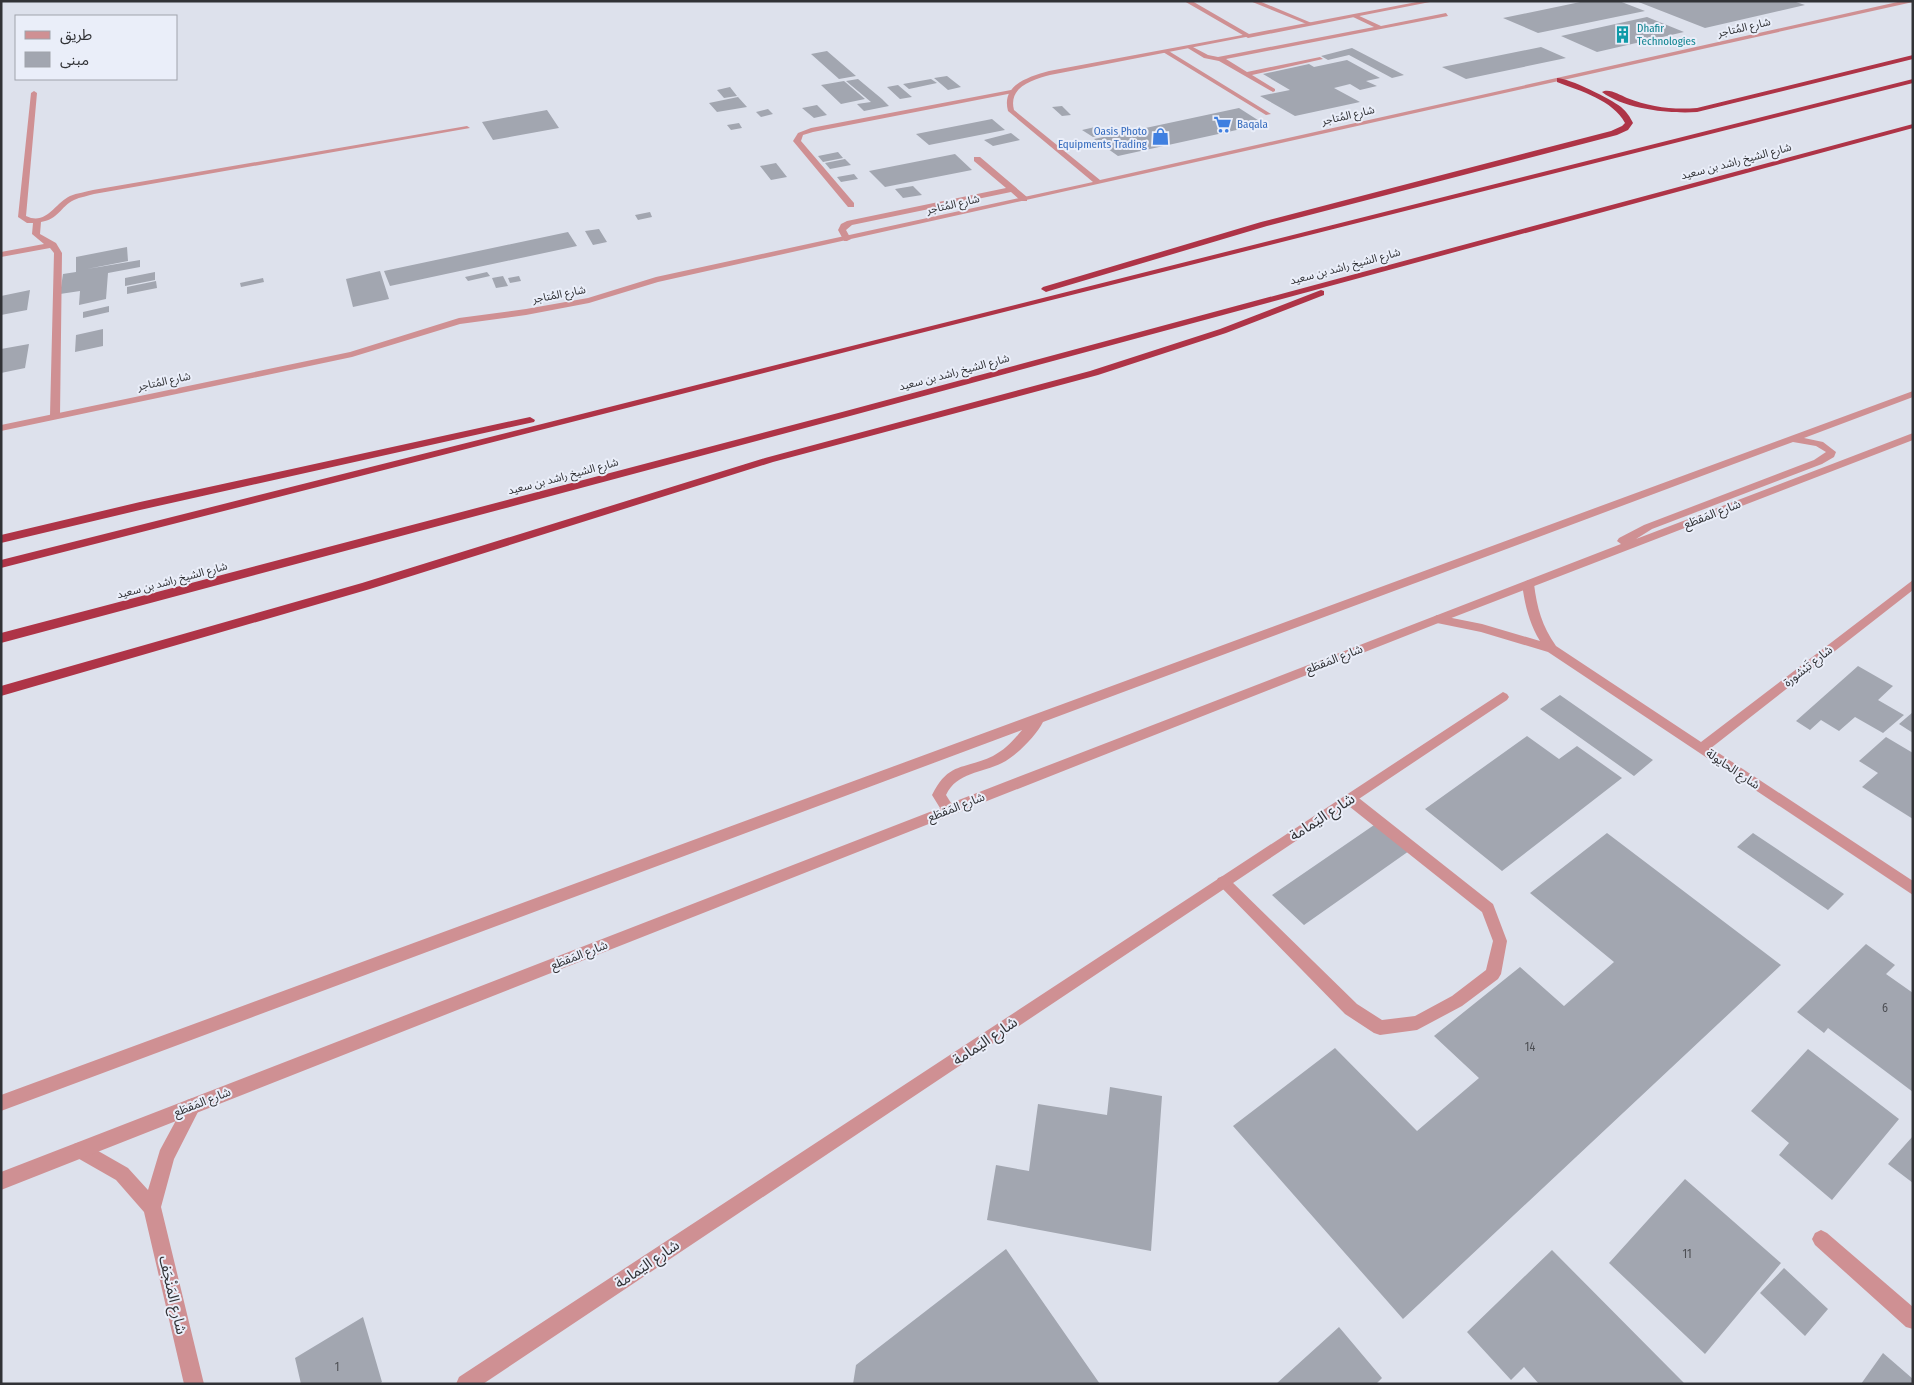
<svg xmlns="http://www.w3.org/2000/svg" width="1914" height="1385" viewBox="0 0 1914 1385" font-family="'Fira Sans Condensed','Noto Sans Arabic',sans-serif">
  <rect width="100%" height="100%" fill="#dde1ec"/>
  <path fill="#a2a6b0" d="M1585 1H1619L1645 11 1538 33 1503 18Z
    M1636 1H1793L1805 5 1705 28Z
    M1647 17 1684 32 1597 52 1561 36Z
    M1541 47 1566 58 1466 79 1442 67Z
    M1352 48 1404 75 1392 78 1349 55 1328 60 1321 56Z
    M827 51 856 76 839 79 811 54Z
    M1347 60 1380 78 1366 81 1377 86 1360 90 1350 84 1334 88 1360 102 1295 116 1260 96 1290 90 1263 74 1309 64 1314 67Z
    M947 76 961 87 948 90 934 78Z
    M858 79 882 99 889 106 864 111 857 104 871 102 846 81Z
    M931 79 937 83 909 89 903 84Z
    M844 81 865 99 841 104 821 85Z
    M898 85 912 97 900 99 887 87Z
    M730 87 737 96 724 98 717 90Z
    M738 97 747 107 717 112 709 103Z
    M817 105 827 115 814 118 802 108Z
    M1062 106 1071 115 1062 116 1052 107Z
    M1239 108 1264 124 1118 156 1094 139Z
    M768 109 773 114 761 117 756 112Z
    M547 110 559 128 493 140 482 122Z
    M992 119 1005 130 929 145 916 134Z
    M739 123 742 128 731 130 727 125Z
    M1095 127 1105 135 1093 137 1082 130Z
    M1011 133 1020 140 993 146 984 140Z
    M838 152 843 158 823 162 818 156Z
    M955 154 972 170 885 187 869 171Z
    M845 159 851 165 830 169 825 163Z
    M776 163 787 177 771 180 760 166Z
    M854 174 858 179 841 182 837 177Z
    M913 186 922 195 903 198 895 189Z
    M650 212 652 217 638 220 635 215Z
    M599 229 607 242 593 245 585 231Z
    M568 232 577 246 390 286 384 271Z
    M127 247 128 261 87 269 140 260V267L108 273 106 299 79 305 80 291 60 294 63 274 76 272V257Z
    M380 271 389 299 353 307 346 279Z
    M155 272V280L125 286V278Z
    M487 272 490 276 468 281 465 277Z
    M503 276 508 286 496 288 492 278Z
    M519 276 521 281 510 283 508 278Z
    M263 278 264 282 241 287 240 283Z
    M156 281 157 288 127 294V287Z
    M30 290 27 310 1 315V296Z
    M109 306V312L83 318V312Z
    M103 329V346L75 352 76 335Z
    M29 344 25 368 1 373V349Z
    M1858 666 1893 686 1878 700 1904 715 1883 733 1855 717 1839 731 1821 720 1810 730 1796 721Z
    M1560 695 1653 760 1634 776 1540 709Z
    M1913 712V733L1899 724Z
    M1527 736 1559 759 1577 746 1622 778 1502 871 1425 809Z
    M1886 737 1913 753V819L1862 787 1878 773 1859 761Z
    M1377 823 1409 851 1304 925 1272 895Z
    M1607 833 1781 965 1403 1319 1233 1126 1335 1048 1417 1131 1479 1078 1434 1036 1520 967 1564 1006 1614 962 1530 893Z
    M1753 833 1844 894 1828 910 1737 847Z
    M1866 944 1895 965 1886 974 1913 993V1092L1828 1028 1824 1033 1797 1012Z
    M1808 1049 1899 1119 1832 1200 1779 1155 1789 1143 1751 1111Z
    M1110 1087 1162 1096 1151 1251 987 1220 996 1165 1029 1171 1038 1104 1107 1115Z
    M1913 1136V1183L1888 1164Z
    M1685 1179 1781 1263 1705 1354 1609 1263Z
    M1006 1249 1100 1384H853L856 1365Z
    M1552 1250 1685 1384H1539L1524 1367 1511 1380 1467 1332Z
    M1784 1268 1828 1309 1805 1336 1760 1293Z
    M363 1317 382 1382 379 1384H301L295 1358Z
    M1339 1327 1382 1378 1376 1384H1276Z
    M1883 1353 1913 1379V1384H1861Z"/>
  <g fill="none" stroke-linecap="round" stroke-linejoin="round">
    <path fill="#cf9093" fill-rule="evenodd" d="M1446 13 1448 16 1226 59 1247 72 1320 57 1323 59 1252 75 1275 89V91L1273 92 1219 61 1204 58 1186 47 1191 46 1208 55 1218 57 1374 27 1353 17 1355 14 1381 26Z
      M1163 50H1167L1271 114 1266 115 1163 52Z
      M1011 90 1014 92 1013 93 813 132 803 135 801 141 854 203V207H848L793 141 798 133 811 128Z
      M34 91 37 93 26 216C46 226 55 203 70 196 77 193 86 192 93 190L467 126 470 128 94 194C88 196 80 197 74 200 60 207 59 219 41 222L40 234 56 243 62 253 60 416 55 419 50 416 54 253 50 248 1 257V252L44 244 32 234 33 223H27L18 217 31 93Z
      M974 157H980L1027 197V201H1021L1011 192 852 225 846 230 851 239 847 241H844L838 230 841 224 847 221 1006 188 974 161Z
      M1350 794 1355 795 1493 904 1507 941 1501 974 1498 979 1462 1006 1417 1030 1380 1035 1374 1033 1345 1014 1216 882 1218 878 1223 876 1228 878 1357 1004 1382 1020 1415 1016 1452 996 1486 970 1493 941 1482 912 1345 803 1343 799 1345 795Z
      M1821 1230 1827 1233 1913 1307V1329L1906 1327 1815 1245 1812 1239 1815 1233Z"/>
    <path fill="#cf9093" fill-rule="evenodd" d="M1250 1H1259L1314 24 1309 25Z
      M1902 1 1913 2 658 282 589 303 526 315 460 324 352 357 1 431V425L350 352 459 318 526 309 588 298 656 277 1093 182 1008 111C1001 85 1028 77 1049 71L1248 34 1251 36 1050 75C1032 80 1008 87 1014 110L1100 180Z
      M1528 580 1534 584C1537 608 1542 626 1556 646L1701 742 1913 580V590L1711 748 1913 881V895L1548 652 1481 632 1437 623 1431 619 1437 615 1482 624 1540 641C1529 623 1525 605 1522 584Z
      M1503 692 1507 694 1509 697 1507 700 483 1384H456L459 1377Z
      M193 1098 199 1100 201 1106 174 1159 161 1207 204 1384H184L144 1212 116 1180 74 1156 72 1150 74 1144 80 1142 86 1144 128 1168 148 1190 160 1150 187 1100Z"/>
    <path fill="#cf9093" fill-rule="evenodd" d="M1184 1H1192L1249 34 1422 1H1435L1248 38Z
      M1913 391V397L1804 438 1823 442 1836 452 1834 457 1822 464 1652 529 1636 539 1913 433V440L1441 622 1 1190V1172L940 808 932 795C949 761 964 770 993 756 1005 750 1014 740 1022 730L1 1111V1095ZM1793 442 1816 446 1826 452 1814 460 1644 525 1619 538 1617 541 1621 544 951 803 946 795C957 772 982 773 1002 763 1016 756 1036 736 1043 722Z"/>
    <path fill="#ae3447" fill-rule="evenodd" d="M1913 55V59L1697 112C1670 114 1624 109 1602 92 1609 88 1620 95 1627 98 1650 107 1673 110 1697 108Z
      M1557 78C1569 78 1611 99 1621 107 1627 112 1630 117 1633 123L1628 130 1617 135 1267 226 1049 291 1046 292 1041 289 1043 287 1261 222 1611 131 1622 126 1625 123C1613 100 1580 91 1557 82Z
      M1913 79V83L873 345 1 568V560Z
      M1913 124V128L850 416 1 643V633L842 412Z
      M1321 290 1324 291V295L1226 333 1098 375 773 462 370 589 1 696V686L362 583 765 458 1090 371 1220 329Z
      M530 417 535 420 534 422 140 510 1 543V535L140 502Z"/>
  </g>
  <defs>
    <symbol id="building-bare" viewBox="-9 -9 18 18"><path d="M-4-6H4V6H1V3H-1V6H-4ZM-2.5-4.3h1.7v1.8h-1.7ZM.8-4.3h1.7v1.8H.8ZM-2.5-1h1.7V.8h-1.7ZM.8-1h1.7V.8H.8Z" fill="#0f9aa8" stroke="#eaeef9" stroke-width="2.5" paint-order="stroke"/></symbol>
    <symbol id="supermarket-bare" viewBox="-9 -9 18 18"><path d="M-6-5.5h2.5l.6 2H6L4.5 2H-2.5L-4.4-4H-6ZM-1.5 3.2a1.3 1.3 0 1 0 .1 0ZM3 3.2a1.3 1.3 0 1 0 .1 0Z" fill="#3f7fe0" stroke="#eaeef9" stroke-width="2.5" paint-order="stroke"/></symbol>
    <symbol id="shop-bare" viewBox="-9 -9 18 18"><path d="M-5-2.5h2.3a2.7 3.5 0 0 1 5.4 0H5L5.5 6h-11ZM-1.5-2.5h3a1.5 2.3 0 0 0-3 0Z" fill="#3f7fe0" stroke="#eaeef9" stroke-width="2.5" paint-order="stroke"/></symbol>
  </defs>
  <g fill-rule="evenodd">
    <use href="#building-bare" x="1610" y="22" width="25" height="25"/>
    <use href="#supermarket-bare" x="1210" y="112" width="25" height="25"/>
    <use href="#shop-bare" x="1148" y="124" width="25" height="25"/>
  </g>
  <g text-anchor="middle" stroke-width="4" stroke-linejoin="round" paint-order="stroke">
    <g font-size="11" fill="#313236" stroke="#eaeef9">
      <text transform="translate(1744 27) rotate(-13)" y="4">شارع المُتاجر</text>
      <text transform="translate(1348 115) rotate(-13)" y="4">شارع المُتاجر</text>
      <text transform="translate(1736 161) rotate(-15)" y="4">شارع الشيخ راشد بن سعيد</text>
      <text transform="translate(953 204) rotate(-13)" y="4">شارع المُتاجر</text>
      <text transform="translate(1345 266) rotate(-15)" y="4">شارع الشيخ راشد بن سعيد</text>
      <text transform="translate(559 294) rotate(-11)" y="4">شارع المُتاجر</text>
      <text transform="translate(954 372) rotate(-15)" y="4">شارع الشيخ راشد بن سعيد</text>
      <text transform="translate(164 381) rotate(-12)" y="4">شارع المُتاجر</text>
      <text transform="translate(563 476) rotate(-15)" y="4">شارع الشيخ راشد بن سعيد</text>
      <text transform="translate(172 580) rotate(-15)" y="4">شارع الشيخ راشد بن سعيد</text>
    </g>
    <g font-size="11" fill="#0d838f" stroke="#eaeef9" text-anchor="start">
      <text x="1637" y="32">Dhafir<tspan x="1637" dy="13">Technologies</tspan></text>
    </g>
    <g font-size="11" fill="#366cbe" stroke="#eaeef9" text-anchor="start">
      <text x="1237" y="128">Baqala</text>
      <text x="1147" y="135" text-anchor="end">Oasis Photo<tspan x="1147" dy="13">Equipments Trading</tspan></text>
    </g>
    <g font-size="12" fill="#313236" stroke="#eaeef9">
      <text transform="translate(1712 514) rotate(-21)" y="4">شارع المَقطَع</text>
      <text transform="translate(1334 659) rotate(-21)" y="4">شارع المَقطَع</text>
      <text transform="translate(1808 666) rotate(-38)" y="4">شارع تَبْشورة</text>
      <text transform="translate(1733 769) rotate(34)" y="4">شارع الحايولة</text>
      <text transform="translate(956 807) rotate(-21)" y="4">شارع المَقطَع</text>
      <text transform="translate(579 955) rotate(-21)" y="4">شارع المَقطَع</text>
      <text transform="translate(202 1102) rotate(-21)" y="4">شارع المَقطَع</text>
    </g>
    <g font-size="12" fill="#4d4f54">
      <text x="1885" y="1012">6</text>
      <text x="1530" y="1051">14</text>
      <text x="1687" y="1258">11</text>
      <text x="337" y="1371">1</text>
    </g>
    <g font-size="15" fill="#313236" stroke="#eaeef9">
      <text transform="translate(1322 817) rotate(-33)" y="5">شارع اليَمامة</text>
      <text transform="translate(985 1041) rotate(-34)" y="5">شارع اليَمامة</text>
      <text transform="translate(647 1264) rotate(-34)" y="5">شارع اليَمامة</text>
      <text transform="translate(173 1295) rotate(77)" y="5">شارع المَنْجَف</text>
    </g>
  </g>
  <rect width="1914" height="1385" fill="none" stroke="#313236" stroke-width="5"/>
  <rect x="15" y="15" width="162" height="65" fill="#eaeef9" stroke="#a0a3ab"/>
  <rect x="25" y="31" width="25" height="8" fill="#cf9093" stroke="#a0a3ab"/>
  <text x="60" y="40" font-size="15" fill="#313236">طريق</text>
  <rect x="25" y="52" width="25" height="15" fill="#a2a6b0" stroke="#a0a3ab"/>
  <text x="60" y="65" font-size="15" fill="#313236">مبنى</text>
</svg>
